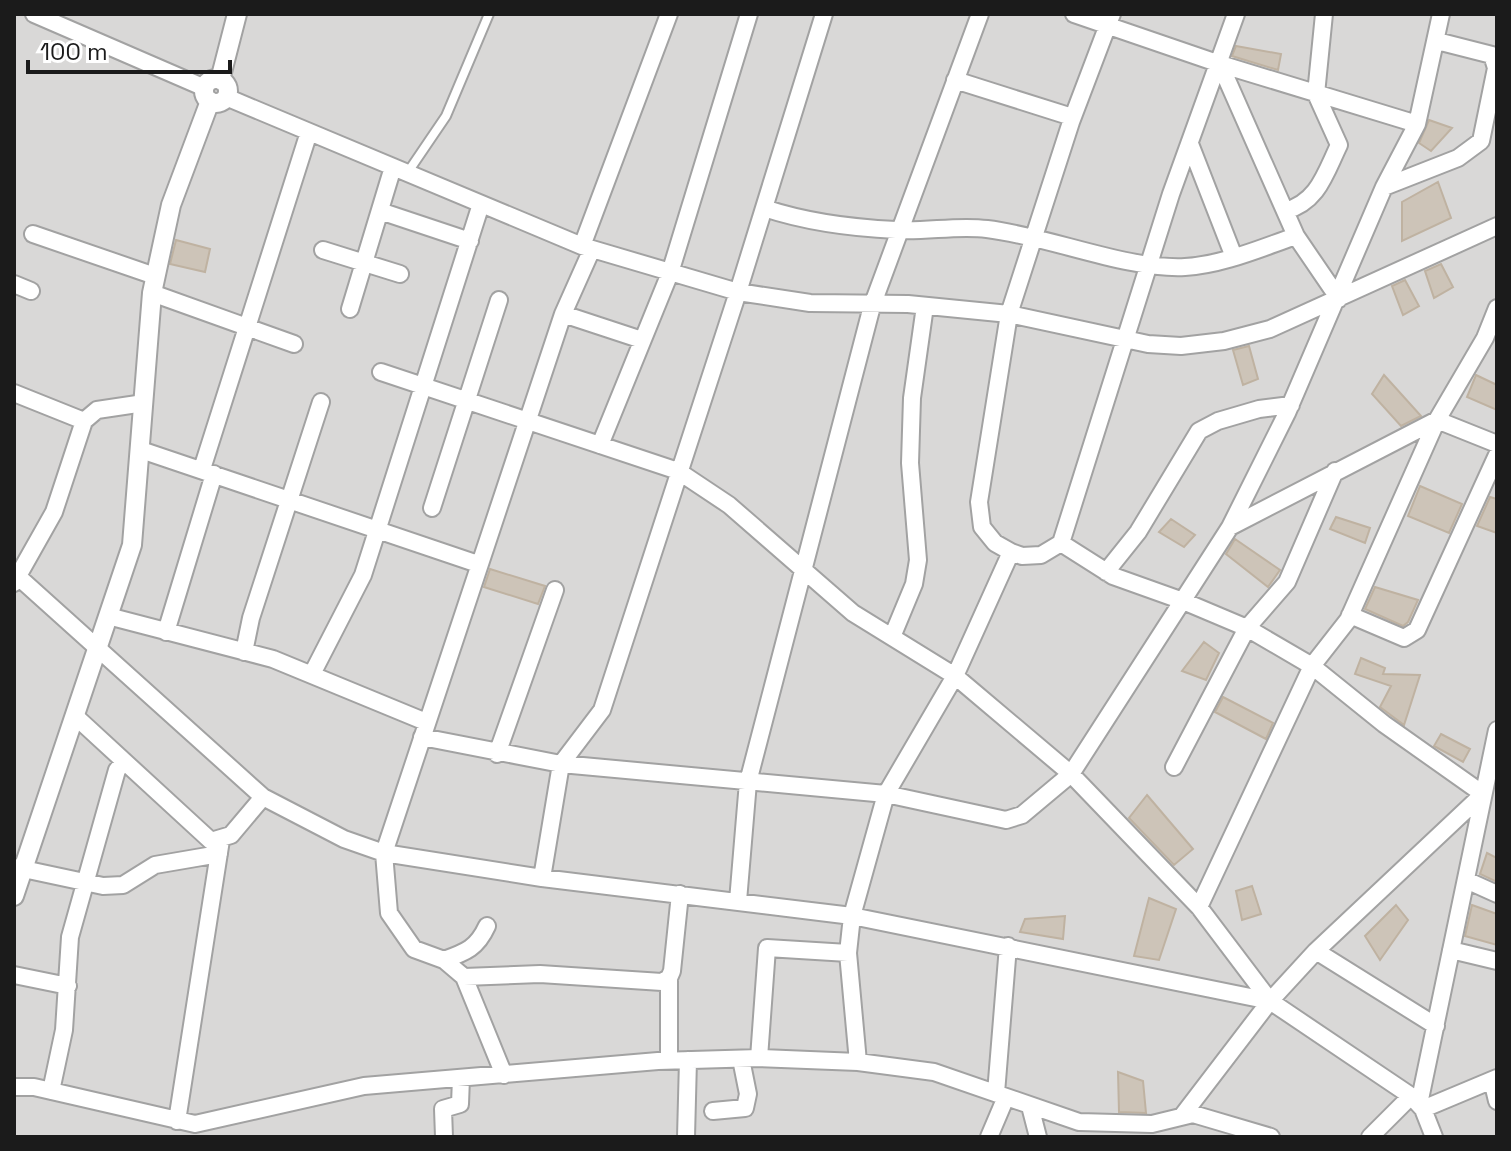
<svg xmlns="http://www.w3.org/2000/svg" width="1511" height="1151" viewBox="0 0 1511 1151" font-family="'Space Grotesk',sans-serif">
  <rect width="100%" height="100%" fill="#edeadf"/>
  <path fill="#d9d8d7" d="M14 14H1497V1137H14Z"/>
  <path fill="#cdc4b8" stroke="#bfb2a1" stroke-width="2" d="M1236 46 1281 54 1278 70 1232 56Z
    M1429 120 1452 128 1431 151 1419 143Z
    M1438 182 1451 218 1402 241V202Z
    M176 240 210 249 205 272 170 264Z
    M1441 264 1453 287 1434 298 1425 271Z
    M1405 280 1419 306 1403 315 1392 286Z
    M1249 346 1258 379 1243 385 1233 350Z
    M1384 375 1421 416 1401 426 1372 394Z
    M1476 375 1497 385V410L1467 397Z
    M1420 486 1462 504 1449 533 1408 516Z
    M1490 497 1497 499V533L1477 526Z
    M1336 517 1370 528 1365 543 1330 529Z
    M1171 519 1195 535 1184 547 1159 532Z
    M1235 539 1280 570 1268 587 1226 554Z
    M490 569 545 586 538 604 484 587Z
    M1375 587 1418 600 1408 622 1403 626 1365 609Z
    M1204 642 1219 653 1206 680 1182 671Z
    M1361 658 1385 668 1383 674 1420 675 1404 725 1380 707 1391 686 1355 674Z
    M1223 697 1273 723 1266 739 1215 712Z
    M1441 734 1470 749 1463 762 1434 746Z
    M1147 795 1193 849 1174 865 1129 818Z
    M1487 853 1497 858V882L1480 874Z
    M1252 886 1261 914 1242 920 1236 891Z
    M1149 898 1176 909 1159 960 1134 956Z
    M1396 905 1408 920 1380 960 1365 936Z
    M1472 905 1497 914V945L1465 936Z
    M1065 916 1063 939 1020 932 1025 919Z
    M1118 1072 1143 1081 1146 1113 1119 1112Z"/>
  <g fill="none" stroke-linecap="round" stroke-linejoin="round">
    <defs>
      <path id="service" d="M408 172 446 116 489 14"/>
      <path id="minor" d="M34 14 205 88
        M1074 14 1220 64 1417 124
        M1112 14 1071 122 1009 314 979 502 982 527 995 543 1011 552 1022 556 1041 555 1061 543 1171 194 1236 14
        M1220 64 1296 236 1339 299
        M955 80 1072 117
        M226 97 582 246 738 292 810 303 908 304 1009 314 1148 344 1181 346 1224 341 1270 329 1497 226
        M1190 144 1234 257
        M1384 187 1458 158 1481 141 1496 68 1492 55 1437 41
        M764 208C806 222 852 228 896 230 927 232 957 225 987 229 1048 236 1127 270 1185 267 1222 265 1261 248 1296 236
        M380 211 470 241
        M1285 211C1318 202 1325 174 1339 145L1316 94 1324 14
        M33 234 155 276
        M582 246 669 14
        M323 250 400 274
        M14 284 31 291
        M152 293 294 344
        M350 309 393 167
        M563 314 642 340
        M381 372 678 471 729 505 853 613 955 676 1071 774 1199 907 1270 1001 1411 1096 1423 1109 1434 1137
        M14 393 84 421
        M600 445 670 273 749 14
        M141 450 478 564
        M202 469 309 132
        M432 508 499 300
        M1230 527 1437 420 1497 444
        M1061 543 1113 576 1183 601 1247 628 1312 666 1384 724 1483 794 1316 951 1270 1001 1182 1116
        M1106 572 1138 532 1199 431 1218 421 1259 409 1291 405
        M14 573 263 797 344 839 384 853 542 878 852 916 1270 1001
        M14 583 54 512 84 421 97 410 144 403
        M1350 615 1404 638 1417 630 1497 455
        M108 616 273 659 426 722
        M166 632 214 474
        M892 637 914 584 918 560 910 463 912 398 925 306
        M244 652 251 618 321 402
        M312 674 363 575 481 204
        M75 716 211 841 231 835 263 797
        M422 737 561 764 886 794 1006 820 1022 815 1071 774 1230 527 1287 413 1384 187 1417 124 1441 14
        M497 754 555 590
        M1174 767 1247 628 1287 582 1335 471
        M14 867 103 886 123 885 155 865 219 854
        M542 878 561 764 602 710 738 292 824 14
        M1466 880 1497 894
        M738 901 748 782 872 306 980 14
        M1199 907 1312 666 1348 620 1437 420 1485 338 1497 308
        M1451 950 1497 961
        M1316 951 1436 1026
        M444 960C466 952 477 948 487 926
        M14 975 68 986
        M464 977 540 974 662 982 669 978 672 971 680 894
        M669 978V1061
        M759 1058 767 948 848 953
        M858 1062 848 953 852 916 886 794 955 676 1011 552
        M504 1075 464 977 444 960 414 949 389 913 384 853 563 314 592 249
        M1492 1080 1497 1101
        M14 1087H34L195 1124 364 1086 658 1061 759 1058 858 1062 934 1072 1079 1122 1152 1124 1193 1114 1271 1137
        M51 1091 64 1030 70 937 117 770 124 762
        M996 1093 1008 946
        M1419 1104 1497 730
        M1030 1106 1038 1137
        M1423 1109 1497 1078
        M713 1111 745 1108 748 1094 741 1059
        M177 1121 221 840
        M444 1137 443 1109 460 1104 461 1078
        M686 1137 688 1060
        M989 1137 1006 1097
        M1370 1137 1411 1096"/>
      <path id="tertiary" d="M204 91a12 12 0 1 1 24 0a12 12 0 1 1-24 0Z
        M220 80 237 14
        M14 896 132 545 152 293 171 205 210 101"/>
    </defs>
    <use href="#service" stroke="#a2a2a2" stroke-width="12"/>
    <use href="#minor" stroke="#a2a2a2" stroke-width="20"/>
    <use href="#tertiary" stroke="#a2a2a2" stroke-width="22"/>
    <use href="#service" stroke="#fff" stroke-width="8"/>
    <use href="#minor" stroke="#fff" stroke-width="16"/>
    <use href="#tertiary" stroke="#fff" stroke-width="18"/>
  </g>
  <rect width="1511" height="1151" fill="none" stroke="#1b1b1b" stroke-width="32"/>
  <path d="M28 60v12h202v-12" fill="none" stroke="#1b1b1b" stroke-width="4"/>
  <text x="40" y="60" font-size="24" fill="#1b1b1b" stroke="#ffffff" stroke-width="6" paint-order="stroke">100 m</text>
</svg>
